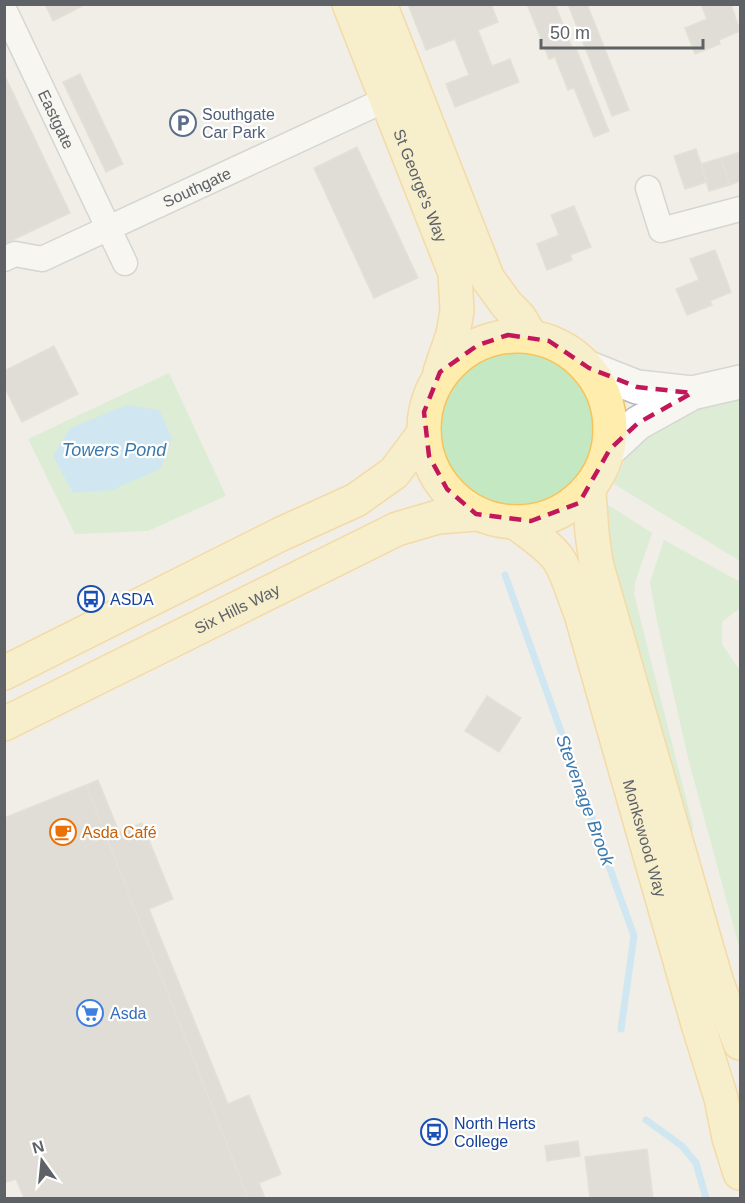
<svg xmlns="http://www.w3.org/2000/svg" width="745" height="1203" viewBox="0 0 745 1203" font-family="Arial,sans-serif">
  <rect width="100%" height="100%" fill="#f0eee6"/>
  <path fill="#c4e9c2" d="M436 431a79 79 0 1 1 158 0a79 79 0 1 1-158 0Z
    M169 373 226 496 148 531 75 534 28 439Z
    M740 393V561L614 484 629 450 667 417Z
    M605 503 652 533 635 583 634 594 693 826 690 847 612 595Z
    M664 540 740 582V608L722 622V644L740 671V950L688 758 657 621 650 582Z"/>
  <path fill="#a8deff" d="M127 405 159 410 172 438 160 469 112 490 73 493 53 456 70 428Z"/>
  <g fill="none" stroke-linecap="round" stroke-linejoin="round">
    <path stroke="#a8deff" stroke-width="7" d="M505 575 634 936 621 1029
      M646 1120 682 1146 696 1163 706 1198"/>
  </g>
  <path fill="#ccc8c3" stroke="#d6cfc4" stroke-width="1.5" d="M45 4H86L53 21Z
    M408 4H491L498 22 478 30 492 66 510 59 519 82 455 107 446 84 469 75 455 39 426 50Z
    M527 4H555L573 50 576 48 609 131 594 137 574 88 568 90 555 57 549 59Z
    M568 4H587L629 110 612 116Z
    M701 4H731L740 31 719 40 720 44 695 54 685 28 707 19Z
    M4 74 70 213 4 244Z
    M80 74 123 164 106 172 63 82Z
    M357 147 418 278 374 298 314 168Z
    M696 149 707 182 685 189 674 156Z
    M740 152V181L730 185 721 158Z
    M721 158 730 185 709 191 701 164Z
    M574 206 591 247 570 255 572 260 547 270 537 244 559 235 551 215Z
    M715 250 731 292 710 301 712 305 687 315 676 289 699 280 690 259Z
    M54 346 78 394 22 422 4 386V371Z
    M487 696 521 718 499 752 465 731Z
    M98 780 119 832 142 823 173 899 149 909 228 1104 249 1095 281 1174 259 1183 265 1198H248L86 785Z
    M86 785 229 1149 248 1198H24L16 1179 4 1183V818Z
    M578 1141 580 1156 547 1161 545 1146Z
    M647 1149 653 1198H590L585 1157Z"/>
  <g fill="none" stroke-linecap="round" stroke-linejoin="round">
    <defs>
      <g id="street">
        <path id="s1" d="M4 9 125 263"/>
        <path d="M648 188 661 230 740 209"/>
        <path id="s2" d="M4 259 15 254 42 259 387 99"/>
      </g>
      <path id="secondary" d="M589 368 637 387 692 393
        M610 449 638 423 692 393 740 382"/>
      <g id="primary">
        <path id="s3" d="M349 4 455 273 457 311 453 334 440 372"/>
        <path d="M380 4 488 279 507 305 519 317 530 335"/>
        <circle cx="517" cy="429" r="93"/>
        <path d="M589 492 592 533 596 563 717 983 740 1043"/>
        <path id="s4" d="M515 522C529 533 549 545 559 560 569 576 574 597 581 614L698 1024 721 1098 729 1138 740 1173"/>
        <path d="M4 673 281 534 356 500 394 473 424 433"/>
        <path id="s5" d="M4 724 397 529 438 517 476 514"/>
      </g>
    </defs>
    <use href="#street" stroke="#b4b7bb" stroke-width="27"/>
    <use href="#secondary" stroke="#b5b9be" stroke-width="36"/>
    <use href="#primary" stroke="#f7c259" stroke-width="36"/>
    <use href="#street" stroke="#fff" stroke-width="24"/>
    <use href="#secondary" stroke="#fff" stroke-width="33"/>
    <use href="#primary" stroke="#ffedad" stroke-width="33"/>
  </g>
  <path d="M0 0H745V1203H0ZM508 335 549 341 589 368 637 387 692 393 638 423 610 449 579 503 531 521 476 514 447 489 429 456 424 412 440 372 478 345Z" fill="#f0eee6" fill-opacity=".55" fill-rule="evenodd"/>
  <path fill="none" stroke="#c2185b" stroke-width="4.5" stroke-dasharray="12 8" stroke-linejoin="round" d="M508 335 549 341 589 368 637 387 692 393 638 423 610 449 579 503 531 521 476 514 447 489 429 456 424 412 440 372 478 345Z"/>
  <defs>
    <symbol id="parking-ring" viewBox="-11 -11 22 22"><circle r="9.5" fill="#fff" stroke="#5c6f8a" stroke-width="1.5"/><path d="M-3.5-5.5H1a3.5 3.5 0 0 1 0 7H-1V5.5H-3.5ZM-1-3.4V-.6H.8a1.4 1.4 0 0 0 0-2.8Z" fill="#5c6f8a"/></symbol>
    <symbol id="bus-ring" viewBox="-11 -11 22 22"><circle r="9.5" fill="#fff" stroke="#1a4fb4" stroke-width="1.5"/><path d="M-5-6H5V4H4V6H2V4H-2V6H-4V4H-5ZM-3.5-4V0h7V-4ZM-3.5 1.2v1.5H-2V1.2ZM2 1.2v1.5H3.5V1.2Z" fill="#1a4fb4"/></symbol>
    <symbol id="cafe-ring" viewBox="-11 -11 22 22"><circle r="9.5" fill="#fff" stroke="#e8710a" stroke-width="1.5"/><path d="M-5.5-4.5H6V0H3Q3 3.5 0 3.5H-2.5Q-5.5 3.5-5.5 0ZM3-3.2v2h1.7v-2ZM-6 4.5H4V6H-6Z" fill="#e8710a"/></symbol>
    <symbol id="supermarket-ring" viewBox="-11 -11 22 22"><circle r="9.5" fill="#fff" stroke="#3f7fe0" stroke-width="1.5"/><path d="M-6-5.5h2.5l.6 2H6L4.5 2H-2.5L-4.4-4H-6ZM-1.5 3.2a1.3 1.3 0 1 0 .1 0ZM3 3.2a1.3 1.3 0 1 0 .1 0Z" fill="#3f7fe0"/></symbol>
  </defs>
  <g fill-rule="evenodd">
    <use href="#parking-ring" x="168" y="108" width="30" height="30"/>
    <use href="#bus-ring" x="76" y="584" width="30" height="30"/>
    <use href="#cafe-ring" x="48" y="817" width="30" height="30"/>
    <use href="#supermarket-ring" x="75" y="998" width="30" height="30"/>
    <use href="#bus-ring" x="419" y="1117" width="30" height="30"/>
  </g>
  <g text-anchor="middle" stroke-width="4.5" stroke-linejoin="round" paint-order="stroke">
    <g font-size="16" fill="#4e5e75" stroke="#fff" text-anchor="start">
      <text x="202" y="120">Southgate<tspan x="202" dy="18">Car Park</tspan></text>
    </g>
    <g font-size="16" fill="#5e6267" stroke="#fff">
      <text dy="6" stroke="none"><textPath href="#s1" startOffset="122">Eastgate</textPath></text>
      <text dy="6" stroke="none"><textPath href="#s3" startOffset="195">St George's Way</textPath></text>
      <text dy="6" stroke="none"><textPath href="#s2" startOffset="210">Southgate</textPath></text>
      <text dy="6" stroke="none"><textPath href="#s5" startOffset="260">Six Hills Way</textPath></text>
      <text dy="6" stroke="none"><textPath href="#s4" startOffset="350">Monkswood Way</textPath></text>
    </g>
    <g font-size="16" fill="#164399" stroke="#fff" text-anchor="start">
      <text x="110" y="605">ASDA</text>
      <text x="454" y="1129">North Herts<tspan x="454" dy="18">College</tspan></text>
    </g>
    <g font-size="16" fill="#c56008" stroke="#fff" text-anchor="start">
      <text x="82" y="838">Asda Café</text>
    </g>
    <g font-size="16" fill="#366cbe" stroke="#fff" text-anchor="start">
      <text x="110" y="1019">Asda</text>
    </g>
    <g font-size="18" font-style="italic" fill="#3c7aad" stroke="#fff">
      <text x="114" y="456">Towers Pond</text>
      <text transform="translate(585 800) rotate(70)" y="6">Stevenage Brook</text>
    </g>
  </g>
  <rect width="745" height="1203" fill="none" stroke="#5e6267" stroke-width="12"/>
  <g transform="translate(42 1161) rotate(345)" stroke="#ffffff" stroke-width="4.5" paint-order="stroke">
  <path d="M0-4.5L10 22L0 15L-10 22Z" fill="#5e6267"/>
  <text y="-9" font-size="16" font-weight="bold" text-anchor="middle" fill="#5e6267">N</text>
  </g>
  <path d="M541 39v9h162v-9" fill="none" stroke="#5e6267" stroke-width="3"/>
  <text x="550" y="39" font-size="18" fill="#5e6267" stroke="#ffffff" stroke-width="4.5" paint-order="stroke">50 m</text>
</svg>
